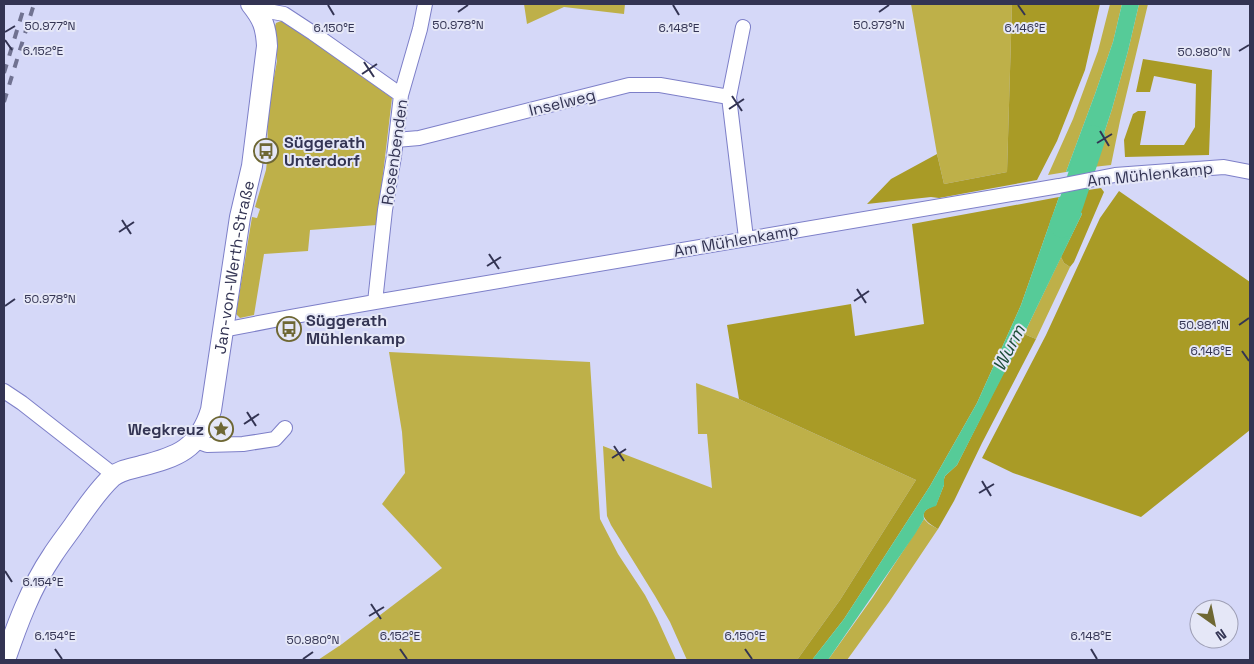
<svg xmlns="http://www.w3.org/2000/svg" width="1254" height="664" viewBox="0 0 1254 664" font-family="'Space Grotesk',sans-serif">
  <rect width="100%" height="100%" fill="#d5d8f8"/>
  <path fill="#beb049" d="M524 4H625L624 14 564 7 527 24Z
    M911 4H1012L1007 172 944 184 937 154Z
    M1110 4H1122L1113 42 1095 94 1066 172 1048 175 1073 119 1098 51Z
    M1139 4H1148L1120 121 1111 165 1093 167 1112 109 1128 51Z
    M281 21 288 23 392 98 377 225 310 230 308 251 264 254 254 315 240 318 236 314 252 217 257 218 260 209 255 207 266 170 268 152 267 115 277 61 274 29 276 23Z
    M1061 257 1064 263 1070 267 1036 339 1024 334Z
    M389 352 590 362 600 519 618 554 645 595 657 618 676 660H318L342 644 442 568 382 504 405 473 402 432Z
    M696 383 739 399 916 480 840 600 797 660H687L670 622 655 596 611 525 607 516 603 446 712 488 707 434H698Z
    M924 519 929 524 938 529 889 602 847 660H828L873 597Z"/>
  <path fill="#a99b26" d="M1012 4H1100L1085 70 1057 141 1037 180 939 198 931 197 867 204 891 179 937 154 944 184 1007 172Z
    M1143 59 1212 70 1209 155 1125 157 1124 140 1133 114 1138 111H1146L1140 145H1184L1195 127 1196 84 1154 76 1150 92H1136Z
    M1101 188 1104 192 1074 262 1070 267 1064 263 1061 257 1082 214C1076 205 1076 200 1082 191Z
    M1119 191 1250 282V430L1141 517 1013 473 982 458 1046 335 1100 218Z
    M1059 197 1021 305 977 403 930 486 844 619 812 660H797L840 600 916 480 739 399 727 325 851 304 855 336 924 324 912 224Z
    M1024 334 1036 339 982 443 954 501 938 529C924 521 915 512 936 505L944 485V479L945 476 957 465 1017 346 1015 340 1019 335Z"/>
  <path fill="#56cb98" d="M1122 4H1139L1128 51 1112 109 1093 167 1066 172 1095 94 1113 42Z
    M1082 191C1076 199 1076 205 1082 214L1024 334 1019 335 1015 340 1018 346 957 465 945 476 944 479V485L936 506C929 508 922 510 924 519L915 534 828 660H812L844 619 930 486 977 403 1021 305 1059 197Z"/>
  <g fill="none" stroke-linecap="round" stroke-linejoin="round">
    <path stroke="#56cb98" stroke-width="25" d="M1062 225 1071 204 1093 138"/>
    <defs>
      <path id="minor" d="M260 15 268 11 284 14 313 33 401 95
        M743 27 729 97 746 238
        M396 140 419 138 629 85H660L729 97
        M375 302 385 210 394 156 401 95 420 29 425 4
        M223 330 290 317 375 302 1059 186 1115 175 1224 167 1250 172
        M4 391 22 403 114 475
        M196 441 207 445 243 444 275 439 285 428"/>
      <g id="secondary">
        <path id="s1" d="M5 660C17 625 31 587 52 556 59 545 67 535 74 525 86 508 97 491 112 477 120 470 131 469 141 466 177 457 199 449 211 410L240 217 252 166 267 46C266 27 263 19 251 4"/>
      </g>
    </defs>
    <use href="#minor" stroke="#7d7fc8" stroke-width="16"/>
    <use href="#secondary" stroke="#7d7fc8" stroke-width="22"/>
    <use href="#minor" stroke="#fff" stroke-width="14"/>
    <use href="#secondary" stroke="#fff" stroke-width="20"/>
    <path stroke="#707291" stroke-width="4" stroke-dasharray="9 9" stroke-linecap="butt" d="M4 73 25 4
      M4 102 34 4"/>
  </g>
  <path fill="none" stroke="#333453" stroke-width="2" d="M328 5 334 15M673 5 679 15M1018 5 1025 15M458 12 468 5M879 12 889 5M5 32 15 26M5 40 12 50M1239 51 1249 45M364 62 374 77M362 74 377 64M732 96 742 111M729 109 744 99M1100 131 1109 146M1097 143 1112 134M122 220 131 234M119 232 134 222M489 254 499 269M487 266 501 257M857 289 866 303M854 301 869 291M5 306 15 299M1239 325 1249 318M1242 351 1249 361M247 412 256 426M244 424 259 414M614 446 624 461M612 458 626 449M982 481 991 496M979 493 994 484M5 571 12 582M371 604 381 619M369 616 384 607M55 649 62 659M400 649 407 659M745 649 752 659M1091 649 1097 659M303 659 313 652"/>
  <defs>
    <symbol id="bus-ring" viewBox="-11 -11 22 22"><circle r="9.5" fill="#e5e7f7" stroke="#6e6733" stroke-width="1.5"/><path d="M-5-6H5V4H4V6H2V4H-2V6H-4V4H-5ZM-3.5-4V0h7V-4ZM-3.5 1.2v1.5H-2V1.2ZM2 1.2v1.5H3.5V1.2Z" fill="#6e6733"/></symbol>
    <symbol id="sight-ring" viewBox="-11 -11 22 22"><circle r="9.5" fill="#e5e7f7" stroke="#6e6733" stroke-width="1.5"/><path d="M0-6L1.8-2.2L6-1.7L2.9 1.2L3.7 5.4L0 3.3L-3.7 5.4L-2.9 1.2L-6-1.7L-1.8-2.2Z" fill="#6e6733"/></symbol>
  </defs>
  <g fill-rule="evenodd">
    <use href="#bus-ring" x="252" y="137" width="28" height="28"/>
    <use href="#bus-ring" x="275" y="315" width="28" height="28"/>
    <use href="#sight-ring" x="207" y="415" width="28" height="28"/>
  </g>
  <g text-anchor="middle" stroke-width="4" stroke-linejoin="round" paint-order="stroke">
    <g font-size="16" fill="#333453" stroke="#e5e7f7">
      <text transform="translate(562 102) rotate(-14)" y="6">Inselweg</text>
      <text transform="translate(394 152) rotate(-82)" y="6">Rosenbenden</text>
      <text transform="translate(1150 174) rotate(-6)" y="6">Am Mühlenkamp</text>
      <text transform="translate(736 240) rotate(-10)" y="6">Am Mühlenkamp</text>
      <text dy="6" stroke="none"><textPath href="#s1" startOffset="485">Jan-von-Werth-Straße</textPath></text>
    </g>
    <g font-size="16" font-weight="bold" fill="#333453" stroke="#e5e7f7" text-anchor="start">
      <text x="284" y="148">Süggerath<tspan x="284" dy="18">Unterdorf</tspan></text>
      <text x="306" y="326">Süggerath<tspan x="306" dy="18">Mühlenkamp</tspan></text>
      <text x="204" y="435" text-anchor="end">Wegkreuz</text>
    </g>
    <g font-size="18" font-style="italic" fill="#1d4d38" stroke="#e5e7f7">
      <text transform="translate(1009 348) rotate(-63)" y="6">Wurm</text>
    </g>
  </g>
  <g font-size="12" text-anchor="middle" fill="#333453" stroke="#e5e7f7" stroke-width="4" stroke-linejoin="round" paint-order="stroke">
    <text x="458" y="29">50.978°N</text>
    <text x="879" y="29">50.979°N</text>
    <text x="50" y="30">50.977°N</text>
    <text x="334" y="32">6.150°E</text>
    <text x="679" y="32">6.148°E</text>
    <text x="1025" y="32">6.146°E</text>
    <text x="43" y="55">6.152°E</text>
    <text x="1204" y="56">50.980°N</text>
    <text x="50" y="303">50.978°N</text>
    <text x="1204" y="329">50.981°N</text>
    <text x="1211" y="355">6.146°E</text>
    <text x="43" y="586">6.154°E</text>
    <text x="55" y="640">6.154°E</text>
    <text x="400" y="640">6.152°E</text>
    <text x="745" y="640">6.150°E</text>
    <text x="1091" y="640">6.148°E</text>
    <text x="313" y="644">50.980°N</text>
  </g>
  <rect width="1254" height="664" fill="none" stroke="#333453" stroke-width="10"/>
  <g transform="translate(1214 624) rotate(147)"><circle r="24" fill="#e5e7f7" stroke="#9e9fb5"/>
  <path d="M0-4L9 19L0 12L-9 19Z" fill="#6e6733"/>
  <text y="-8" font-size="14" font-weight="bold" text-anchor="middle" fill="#333453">N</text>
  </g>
</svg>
